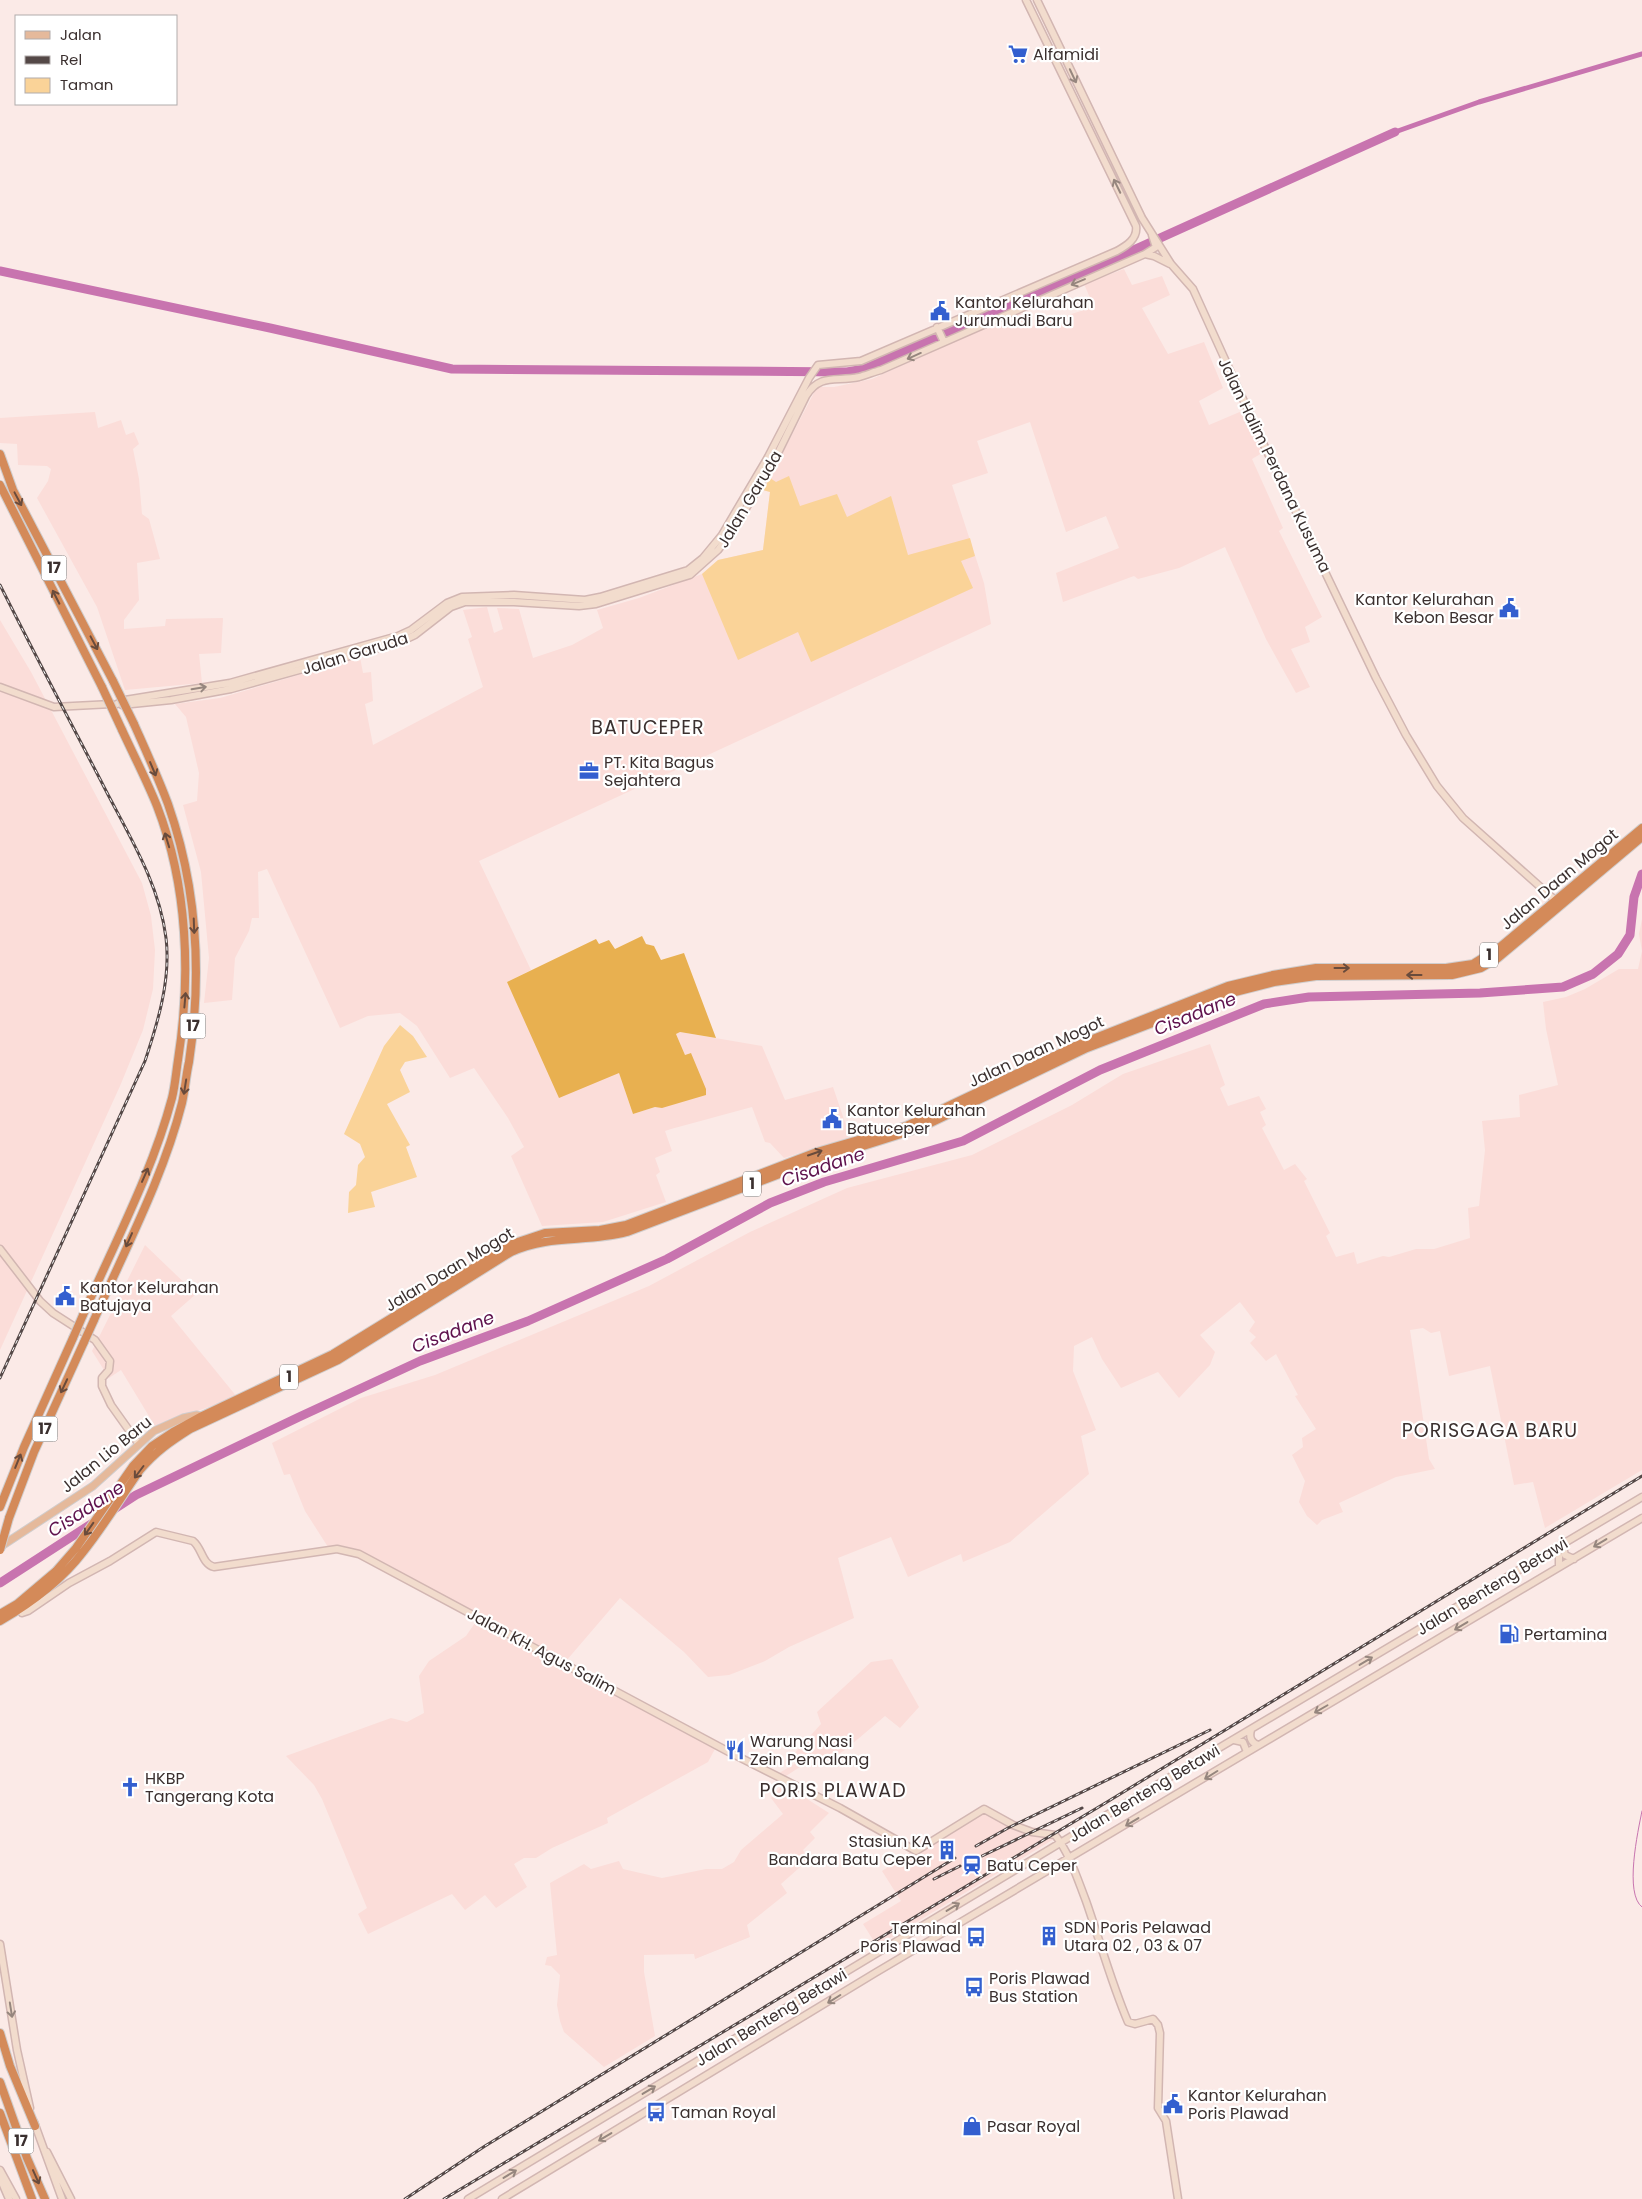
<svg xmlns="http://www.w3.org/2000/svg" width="1642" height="2199" viewBox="0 0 1642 2199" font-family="Poppins,sans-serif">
  <rect width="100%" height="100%" fill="#fbeae7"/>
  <path fill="#fbddd9" d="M1124 269 1132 285 1162 276 1170 295 1142 308 1168 354 1204 342 1223 388 1199 401 1209 425 1242 411 1262 453 1252 459 1283 528 1279 531 1322 617 1305 627 1310 642 1291 649 1310 687 1296 693 1266 639 1225 547 1179 568 1138 579 1134 576 1063 602 1056 573 1119 548 1106 516 1066 532 1030 422 977 441 988 473 952 485 984 583 991 624 479 861 531 970 507 982 526 1022 619 1073 633 1114 655 1107 691 1053 685 1055 676 1034 680 1032 762 1046 785 1100 833 1087 850 1137 784 1158 770 1143 765 1142 752 1107 671 1129 665 1131 672 1151 655 1158 660 1172 656 1175 666 1202 603 1222 542 1226 511 1156 524 1147 508 1118 474 1068 450 1078 417 1026 400 1013 368 1016 340 1028 267 869 258 872 259 918H252L249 931 235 958 232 1000 204 1003 209 958 201 872 183 805 197 801 199 773 186 717 175 704 220 698 360 657 363 673 371 672 373 701 365 704 373 745 483 687 468 639 472 637 463 610 487 607 494 633 503 629 497 608 519 609 533 658 572 645 603 628 597 610 639 598 702 574 718 560 763 550 770 492 763 490 817 387H834L872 379 1020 312 1026 328 1094 307 1084 284Z
    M95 412 98 428 121 420 126 435 134 432 139 444 133 449 139 479 142 514 149 519 160 559 137 563 139 600 124 620V629L165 626 166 619 223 618 221 653 199 654 202 683 125 690 97 607 37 498 48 481 51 469 47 466 18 465 17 444 0 443V418Z
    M0 620 31 672 142 883 151 916 155 950 153 989 143 1030 120 1086 0 1350Z
    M1642 919V1470L1545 1528 1533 1482 1514 1485 1490 1366 1449 1376 1440 1331 1431 1333 1423 1328 1410 1330 1429 1459 1435 1469 1396 1477 1339 1503 1343 1512 1322 1520 1317 1525 1307 1516 1299 1502 1305 1481 1292 1455 1303 1447 1302 1438 1316 1429 1295 1396 1298 1395 1276 1354 1266 1361 1250 1343 1256 1337 1249 1331 1255 1322 1240 1302 1200 1335 1215 1352 1210 1365 1179 1398 1158 1372 1121 1388 1102 1359 1092 1337 1074 1346 1073 1371 1096 1430 1081 1436 1089 1474 1010 1542 963 1562 961 1554 908 1577 891 1537 838 1558 854 1618 789 1647 765 1661 729 1675 708 1677 684 1652 620 1598 566 1661 478 1618 356 1549 339 1545 337 1548 328 1547 305 1511 290 1474 284 1475 272 1443 361 1398 435 1375 649 1286 750 1232 847 1188 972 1155 1072 1105 1123 1074 1210 1044 1225 1085 1220 1088 1228 1106 1259 1096 1266 1109 1260 1112 1266 1125 1262 1128 1284 1170 1295 1164 1307 1179 1304 1181 1330 1233 1326 1236 1336 1257 1354 1252 1357 1264 1383 1256 1389 1257 1416 1249H1434L1470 1238 1468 1208 1479 1206 1485 1150 1482 1121 1520 1117 1519 1095 1558 1085 1546 1029 1543 1002 1566 997 1585 989 1619 969H1638L1642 951 1639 934Z
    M145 1245 196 1294 171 1316 237 1397 155 1426 121 1370 109 1378 92 1351Z
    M475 1623 716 1747 708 1762 607 1818 608 1823 552 1848 536 1858H524L514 1864 527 1887 496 1908 485 1895 465 1910 452 1894 368 1934 358 1914 367 1908 322 1799 314 1785 286 1756 391 1718 407 1722 424 1713 419 1676 429 1661 466 1636Z
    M892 1659 919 1707 900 1728 885 1716 845 1750 815 1768 809 1761 783 1778 776 1775 796 1763 792 1756 821 1724 817 1712 871 1662Z
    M783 1785 790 1788 829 1813 810 1832 815 1838 803 1850 808 1860 781 1884 787 1893 747 1925 750 1937 695 1959 694 1954 644 1955V1972L655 2036 604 2067 564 2032 560 2021 557 2005 560 1975 551 1966 545 1965 547 1957 557 1955 550 1883 584 1864 591 1869 619 1861 623 1869 662 1878 706 1869H722L734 1862 741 1850 783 1814 771 1798Z
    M983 1811 1050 1836 1054 1839 877 1946 863 1924 901 1901 882 1871 913 1850Z"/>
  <path fill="#fad398" d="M789 476 800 506 837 494 847 517 891 496 908 555 970 538 975 556 961 561 973 588 811 662 798 632 738 660 702 574 718 560 763 550 770 492 763 490 770 478 776 482Z
    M400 1025 413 1036 427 1057 405 1062 400 1070 410 1092 387 1104 410 1145 406 1147 417 1177 371 1192 375 1207 348 1213 349 1192 356 1185 358 1165 365 1157 360 1144 344 1134 384 1046Z"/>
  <path fill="#e8b050" d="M642 936 646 944 654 946 661 960 684 953 716 1038 680 1032 676 1034 685 1055 691 1053 706 1089V1095L662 1108 655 1107 633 1114 619 1073 559 1098 507 982 596 939 599 944 609 940 615 949Z"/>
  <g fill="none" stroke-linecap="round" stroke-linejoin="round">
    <path stroke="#c874af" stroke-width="1" d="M1642 1811C1638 1831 1624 1894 1642 1907"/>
    <path stroke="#c874af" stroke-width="5" d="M1395 132 1479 102 1642 54"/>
    <path stroke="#c874af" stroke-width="9" d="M0 271 270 328 452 369 847 372 864 369 1076 276 1395 132
      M0 1583 136 1495 299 1417 420 1361 528 1321 667 1259 770 1203 824 1182 963 1141 1100 1070 1264 1004 1309 997 1480 993 1535 989 1563 987 1593 974 1618 954 1630 935 1634 897 1642 874"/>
    <defs>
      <path id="secondary" d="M1037 0 1142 218 1171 264 1193 289 1262 441 1376 678 1406 735 1437 786 1463 818 1555 900
        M1145 254 1154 256 1170 264
        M937 327 944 342
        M0 687 54 707 112 704
        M117 704 125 700 230 683 398 636 411 630 447 603 462 597 514 595 585 600 600 597 688 570 703 558 722 535 768 457 809 378 818 365 861 361 1117 251C1126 246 1138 239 1136 226L1026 0
        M122 705 171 700 231 689 400 642 415 635 451 607 465 602H514L579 606 596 604 690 575 718 550 735 527 775 459 806 396C820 373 836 382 859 377 866 375 874 372 881 370L1145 254 1156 247 1152 235
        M0 1249 40 1301 53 1313 95 1340 110 1361 109 1370 102 1378V1386L111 1405 138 1443
        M1562 1543 1565 1555 1574 1559
        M1551 1550 1559 1556V1567
        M18 1606 22 1613 28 1611 69 1583 110 1561 156 1532 193 1541C202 1548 202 1564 214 1567L337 1549 359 1554 729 1752 840 1808 916 1851 984 1809 1013 1825 1032 1832 1055 1835C1070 1854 1077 1878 1086 1901 1100 1941 1111 1982 1128 2022L1135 2024 1153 2019 1158 2025 1160 2033 1158 2108 1166 2121 1178 2199
        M1251 1730C1249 1737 1251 1743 1258 1745
        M1234 1740 1243 1742 1247 1752
        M0 1944 17 2050 30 2108
        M34 2122 62 2199
        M47 2152 71 2199
        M0 2170 16 2199
        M0 2178 9 2199
        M468 2199 1170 1777 1642 1497
        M502 2199 875 1973 1642 1518"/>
      <path id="primary" d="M0 1547 93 1486 154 1431 183 1418 197 1415 203 1417"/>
      <path id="highway" d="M0 454 13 490 113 681
        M0 485 102 687
        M83 1315C114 1244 152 1173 172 1098 175 1086 176 1073 178 1060 191 977 188 886 157 806 147 781 134 756 122 730
        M94 1320C125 1249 163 1178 182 1103 185 1090 186 1075 189 1062 202 976 197 887 168 804 158 777 146 751 134 724
        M0 1507 24 1447 73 1338
        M9 1518 34 1452 84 1342
        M0 1614 17 1604 56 1571 76 1548 133 1466 152 1446 173 1432 202 1416 333 1354 512 1244 545 1233 600 1230 626 1225 817 1152 906 1126 1075 1046 1228 986 1273 975 1316 968H1446L1473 964 1500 947 1642 828
        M0 1621C31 1603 61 1581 83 1552 104 1526 121 1497 140 1470 155 1452 171 1441 190 1429L338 1360 511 1252C551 1234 586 1243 627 1232L803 1165 920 1128 1087 1048 1231 993 1274 982 1316 976 1452 975 1481 968 1498 958 1642 837
        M0 2033 10 2066 35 2126
        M0 2082 27 2158 45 2199
        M0 2113 32 2199"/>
    </defs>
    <use href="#secondary" stroke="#d2b6b2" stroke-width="9"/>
    <use href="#primary" stroke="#d0cdcd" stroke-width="9"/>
    <use href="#highway" stroke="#d0cdcd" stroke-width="10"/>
    <use href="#secondary" stroke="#f2dccd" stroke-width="6"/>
    <use href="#primary" stroke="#e5b99b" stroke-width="7"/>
    <use href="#highway" stroke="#d48a59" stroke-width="8"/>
    <defs>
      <path id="rail" d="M0 585C33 651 67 716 101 781 126 831 159 881 166 938 171 979 158 1022 145 1061L0 1378
        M976 1846 1008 1828 1210 1730
        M982 1856 1082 1808
        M934 1879 960 1866
        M405 2199 485 2146 955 1858
        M444 2199 1107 1802 1642 1476"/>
    </defs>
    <use href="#rail" stroke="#544847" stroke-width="3"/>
    <use href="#rail" stroke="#fff" stroke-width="1" stroke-dasharray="4" stroke-linecap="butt"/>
    <defs>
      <path id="highway-bridge" d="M113 681 134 724
        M102 687 122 730
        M73 1338 83 1315
        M84 1342 94 1320
        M0 1550 9 1518"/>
    </defs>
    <use href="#highway-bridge" stroke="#d0cdcd" stroke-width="10" stroke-linecap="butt"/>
    <use href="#highway-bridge" stroke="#d48a59" stroke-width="8"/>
  </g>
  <defs><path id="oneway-shaft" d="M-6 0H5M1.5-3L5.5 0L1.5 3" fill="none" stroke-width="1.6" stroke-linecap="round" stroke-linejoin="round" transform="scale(1.25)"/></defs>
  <g stroke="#96867e">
    <use href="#oneway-shaft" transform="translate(1073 76) rotate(65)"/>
    <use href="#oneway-shaft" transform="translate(1117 186) rotate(-116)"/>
    <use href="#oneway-shaft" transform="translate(1078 282) rotate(157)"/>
    <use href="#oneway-shaft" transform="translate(914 356) rotate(156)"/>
    <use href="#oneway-shaft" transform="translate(199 688) rotate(-9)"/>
    <use href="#oneway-shaft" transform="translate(1600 1543) rotate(149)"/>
    <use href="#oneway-shaft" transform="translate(1461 1626) rotate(149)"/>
    <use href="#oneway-shaft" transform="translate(1366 1661) rotate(-31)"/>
    <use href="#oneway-shaft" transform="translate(1321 1709) rotate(150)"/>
    <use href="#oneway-shaft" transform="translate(1211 1775) rotate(148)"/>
    <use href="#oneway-shaft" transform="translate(1132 1822) rotate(149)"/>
    <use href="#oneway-shaft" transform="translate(953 1907) rotate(-31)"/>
    <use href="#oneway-shaft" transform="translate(834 1999) rotate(148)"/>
    <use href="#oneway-shaft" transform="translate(11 2010) rotate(81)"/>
    <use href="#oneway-shaft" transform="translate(649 2090) rotate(-31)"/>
    <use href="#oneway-shaft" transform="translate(605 2137) rotate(149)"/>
    <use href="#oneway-shaft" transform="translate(510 2174) rotate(-31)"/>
  </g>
  <g stroke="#694b3c">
    <use href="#oneway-shaft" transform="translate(18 499) rotate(62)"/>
    <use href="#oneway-shaft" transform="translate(56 597) rotate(-117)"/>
    <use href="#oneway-shaft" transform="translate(94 643) rotate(62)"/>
    <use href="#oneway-shaft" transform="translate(153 769) rotate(67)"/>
    <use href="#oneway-shaft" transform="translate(167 840) rotate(-107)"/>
    <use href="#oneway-shaft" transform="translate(194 926) rotate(88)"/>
    <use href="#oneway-shaft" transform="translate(1342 968)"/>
    <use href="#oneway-shaft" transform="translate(1414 975) rotate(180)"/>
    <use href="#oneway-shaft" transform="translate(185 1000) rotate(-85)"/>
    <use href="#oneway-shaft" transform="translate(185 1087) rotate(99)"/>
    <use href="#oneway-shaft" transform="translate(815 1153) rotate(-19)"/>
    <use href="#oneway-shaft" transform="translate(145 1175) rotate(-66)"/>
    <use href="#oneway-shaft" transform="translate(129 1240) rotate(114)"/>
    <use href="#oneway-shaft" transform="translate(64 1386) rotate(115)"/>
    <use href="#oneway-shaft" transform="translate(18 1461) rotate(-68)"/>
    <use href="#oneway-shaft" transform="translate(139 1472) rotate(127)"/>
    <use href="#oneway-shaft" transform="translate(89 1529) rotate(125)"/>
    <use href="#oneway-shaft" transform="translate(36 2177) rotate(66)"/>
  </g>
  <defs>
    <symbol id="supermarket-bare" viewBox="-9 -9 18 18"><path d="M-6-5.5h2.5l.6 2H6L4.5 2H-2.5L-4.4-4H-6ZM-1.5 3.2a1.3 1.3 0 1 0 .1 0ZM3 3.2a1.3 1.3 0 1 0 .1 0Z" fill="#335fcf" stroke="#fff" stroke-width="2.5" paint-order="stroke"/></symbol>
    <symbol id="civic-bare" viewBox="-9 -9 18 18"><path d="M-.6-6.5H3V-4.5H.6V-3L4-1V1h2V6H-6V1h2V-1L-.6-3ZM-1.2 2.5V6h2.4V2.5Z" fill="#335fcf" stroke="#fff" stroke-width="2.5" paint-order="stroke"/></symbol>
    <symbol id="office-bare" viewBox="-9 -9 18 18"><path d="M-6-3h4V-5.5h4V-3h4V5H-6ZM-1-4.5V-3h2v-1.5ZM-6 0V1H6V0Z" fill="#335fcf" stroke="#fff" stroke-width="2.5" paint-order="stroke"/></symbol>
    <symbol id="fuel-bare" viewBox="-9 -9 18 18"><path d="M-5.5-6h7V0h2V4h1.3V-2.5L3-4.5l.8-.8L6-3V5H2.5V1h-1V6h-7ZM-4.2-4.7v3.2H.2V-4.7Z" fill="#335fcf" stroke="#fff" stroke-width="2.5" paint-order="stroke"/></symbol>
    <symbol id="restaurant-bare" viewBox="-9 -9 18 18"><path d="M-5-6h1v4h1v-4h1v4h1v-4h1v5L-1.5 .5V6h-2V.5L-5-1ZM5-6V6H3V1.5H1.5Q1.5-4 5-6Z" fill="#335fcf" stroke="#fff" stroke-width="2.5" paint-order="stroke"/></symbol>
    <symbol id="church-bare" viewBox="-9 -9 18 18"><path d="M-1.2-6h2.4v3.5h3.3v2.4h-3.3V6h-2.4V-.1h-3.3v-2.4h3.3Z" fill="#335fcf" stroke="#fff" stroke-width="2.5" paint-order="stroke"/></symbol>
    <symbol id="building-bare" viewBox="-9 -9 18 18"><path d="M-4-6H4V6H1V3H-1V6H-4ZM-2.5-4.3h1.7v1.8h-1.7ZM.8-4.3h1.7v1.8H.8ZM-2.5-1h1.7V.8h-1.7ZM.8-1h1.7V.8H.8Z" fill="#335fcf" stroke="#fff" stroke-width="2.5" paint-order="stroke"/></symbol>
    <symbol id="station-bare" viewBox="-9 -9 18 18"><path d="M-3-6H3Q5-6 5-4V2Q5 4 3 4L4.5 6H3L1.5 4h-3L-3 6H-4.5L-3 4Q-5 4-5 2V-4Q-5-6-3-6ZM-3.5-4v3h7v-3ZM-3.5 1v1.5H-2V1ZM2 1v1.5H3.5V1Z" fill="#335fcf" stroke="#fff" stroke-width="2.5" paint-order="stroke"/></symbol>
    <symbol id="bus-bare" viewBox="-9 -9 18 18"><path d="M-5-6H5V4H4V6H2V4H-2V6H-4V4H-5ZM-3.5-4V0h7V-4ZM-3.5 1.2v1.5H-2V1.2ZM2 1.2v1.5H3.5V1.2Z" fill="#335fcf" stroke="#fff" stroke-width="2.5" paint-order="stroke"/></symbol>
    <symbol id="shop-bare" viewBox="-9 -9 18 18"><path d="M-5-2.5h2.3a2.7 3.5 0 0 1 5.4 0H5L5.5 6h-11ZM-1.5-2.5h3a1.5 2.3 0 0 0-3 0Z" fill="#335fcf" stroke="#fff" stroke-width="2.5" paint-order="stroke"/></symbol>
  </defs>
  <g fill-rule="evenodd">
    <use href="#supermarket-bare" x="1004" y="40" width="28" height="28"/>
    <use href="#civic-bare" x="926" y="297" width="28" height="28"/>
    <use href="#civic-bare" x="1495" y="594" width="28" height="28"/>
    <use href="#office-bare" x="575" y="757" width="28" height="28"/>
    <use href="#civic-bare" x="818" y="1105" width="28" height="28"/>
    <use href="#civic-bare" x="51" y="1282" width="28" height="28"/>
    <use href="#fuel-bare" x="1495" y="1620" width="28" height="28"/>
    <use href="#restaurant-bare" x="721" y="1736" width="28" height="28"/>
    <use href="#church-bare" x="116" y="1773" width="28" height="28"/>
    <use href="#building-bare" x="933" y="1836" width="28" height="28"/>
    <use href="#station-bare" x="958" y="1851" width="28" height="28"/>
    <use href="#building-bare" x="1035" y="1922" width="28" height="28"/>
    <use href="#bus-bare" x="962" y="1923" width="28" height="28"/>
    <use href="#bus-bare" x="960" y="1973" width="28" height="28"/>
    <use href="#civic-bare" x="1159" y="2090" width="28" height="28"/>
    <use href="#bus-bare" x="642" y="2098" width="28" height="28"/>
    <use href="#shop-bare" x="958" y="2112" width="28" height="28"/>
  </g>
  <g text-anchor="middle" stroke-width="4.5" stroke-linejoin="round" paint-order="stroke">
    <g fill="#fff" stroke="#766e6d" stroke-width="1">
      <rect x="41.5" y="555.5" width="25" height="25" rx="4"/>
      <rect x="1480" y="942.5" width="18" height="25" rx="4"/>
      <rect x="180.5" y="1013.5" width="25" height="25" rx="4"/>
      <rect x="743" y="1171.5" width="18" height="25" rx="4"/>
      <rect x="280" y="1364.5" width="18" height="25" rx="4"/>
      <rect x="32.5" y="1416.5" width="25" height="25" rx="4"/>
      <rect x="8.5" y="2128.5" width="25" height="25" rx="4"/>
    </g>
    <g font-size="15" font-weight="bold" fill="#3b302f">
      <text x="54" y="573">17</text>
      <text x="1489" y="960">1</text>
      <text x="193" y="1031">17</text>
      <text x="752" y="1189">1</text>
      <text x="289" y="1382">1</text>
      <text x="45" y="1434">17</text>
      <text x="21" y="2146">17</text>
    </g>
    <g font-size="16" fill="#3b302f" stroke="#fff" text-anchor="start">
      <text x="1033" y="60">Alfamidi</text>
      <text x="955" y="308">Kantor Kelurahan<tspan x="955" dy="18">Jurumudi Baru</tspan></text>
      <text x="1494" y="605" text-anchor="end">Kantor Kelurahan<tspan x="1494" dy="18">Kebon Besar</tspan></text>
      <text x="604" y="768">PT. Kita Bagus<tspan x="604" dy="18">Sejahtera</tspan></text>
      <text x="847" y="1116">Kantor Kelurahan<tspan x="847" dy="18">Batuceper</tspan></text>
      <text x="80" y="1293">Kantor Kelurahan<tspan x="80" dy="18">Batujaya</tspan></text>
      <text x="1524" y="1640">Pertamina</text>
      <text x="750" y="1747">Warung Nasi<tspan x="750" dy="18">Zein Pemalang</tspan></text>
      <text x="145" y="1784">HKBP<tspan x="145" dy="18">Tangerang Kota</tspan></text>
      <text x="932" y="1847" text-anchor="end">Stasiun KA<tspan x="932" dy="18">Bandara Batu Ceper</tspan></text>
      <text x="987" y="1871">Batu Ceper</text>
      <text x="1064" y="1933">SDN Poris Pelawad<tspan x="1064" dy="18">Utara 02 , 03 &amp; 07</tspan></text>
      <text x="961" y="1934" text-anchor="end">Terminal<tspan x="961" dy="18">Poris Plawad</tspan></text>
      <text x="989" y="1984">Poris Plawad<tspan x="989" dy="18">Bus Station</tspan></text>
      <text x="1188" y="2101">Kantor Kelurahan<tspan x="1188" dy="18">Poris Plawad</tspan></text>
      <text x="671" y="2118">Taman Royal</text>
      <text x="987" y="2132">Pasar Royal</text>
    </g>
    <g font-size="16" fill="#3b302f" stroke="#fff">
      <text transform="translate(1275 465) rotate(64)" y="6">Jalan Halim Perdana Kusuma</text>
      <text transform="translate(749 499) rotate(-59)" y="6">Jalan Garuda</text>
      <text transform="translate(355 653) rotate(-17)" y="6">Jalan Garuda</text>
      <text transform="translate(1559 879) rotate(-40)" y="6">Jalan Daan Mogot</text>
      <text transform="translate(1036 1051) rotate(-25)" y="6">Jalan Daan Mogot</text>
      <text transform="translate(449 1269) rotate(-31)" y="6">Jalan Daan Mogot</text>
      <text transform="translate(106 1454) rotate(-39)" y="6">Jalan Lio Baru</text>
      <text transform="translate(1492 1586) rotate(-31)" y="6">Jalan Benteng Betawi</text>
      <text transform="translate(542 1651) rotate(28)" y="6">Jalan KH. Agus Salim</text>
      <text transform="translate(1144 1793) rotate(-31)" y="6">Jalan Benteng Betawi</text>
      <text transform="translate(771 2017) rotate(-31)" y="6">Jalan Benteng Betawi</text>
    </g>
    <g font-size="18" font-style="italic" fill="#5f124d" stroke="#fff">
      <text transform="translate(1195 1014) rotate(-22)" y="6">Cisadane</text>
      <text transform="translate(823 1167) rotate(-19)" y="6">Cisadane</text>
      <text transform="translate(453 1332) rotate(-21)" y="6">Cisadane</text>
      <text transform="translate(86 1509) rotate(-33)" y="6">Cisadane</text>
    </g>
    <g font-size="19" letter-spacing="1" fill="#3b302f" stroke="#fff">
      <text x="648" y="734">BATUCEPER</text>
      <text x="1490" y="1437">PORISGAGA BARU</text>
      <text x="833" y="1797">PORIS PLAWAD</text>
    </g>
  </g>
  <rect x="15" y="15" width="162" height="90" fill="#ffffff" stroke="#b1acac"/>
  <rect x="25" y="31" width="25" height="8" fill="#e5b99b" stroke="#b1acac"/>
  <text x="60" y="40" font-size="15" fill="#3b302f">Jalan</text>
  <rect x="25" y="56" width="25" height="8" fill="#544847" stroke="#b1acac"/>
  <text x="60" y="65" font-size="15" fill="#3b302f">Rel</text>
  <rect x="25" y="78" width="25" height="15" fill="#fad398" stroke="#b1acac"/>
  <text x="60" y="90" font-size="15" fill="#3b302f">Taman</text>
</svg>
